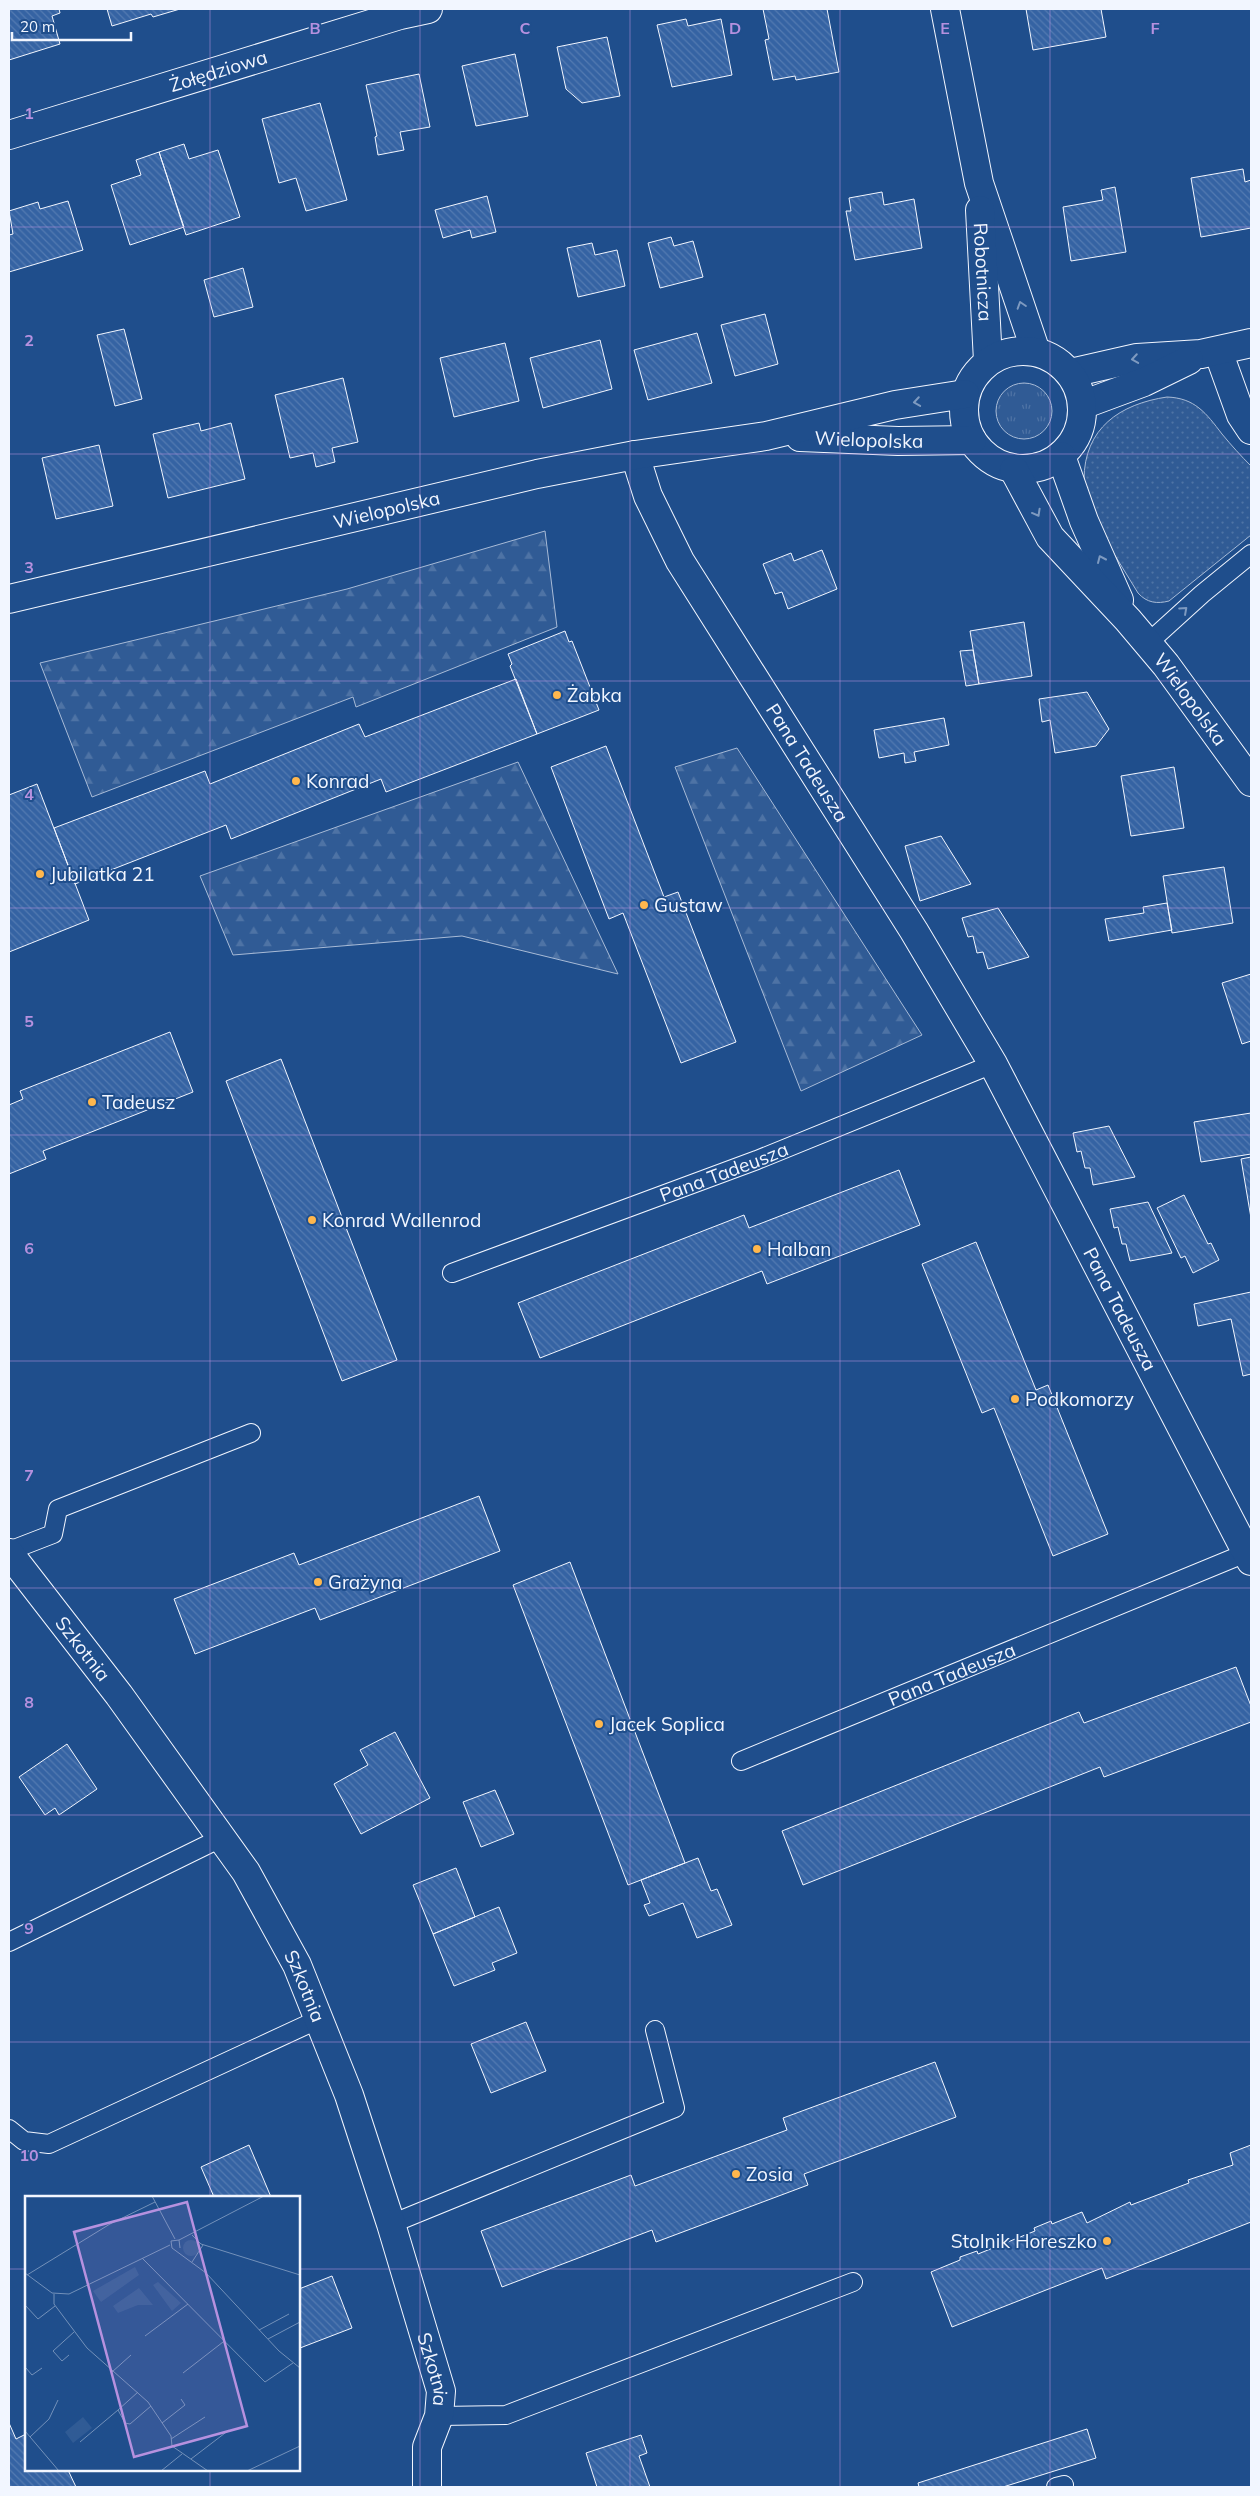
<svg xmlns="http://www.w3.org/2000/svg" width="1260" height="2496" viewBox="0 0 1260 2496" font-family="Mulish,sans-serif">
  <defs>
    <pattern id="grass-tufts" width="24" height="20" patternUnits="userSpaceOnUse" patternTransform="scale(1.25)"><rect width="24" height="20" fill="#305b95"/><path d="M3 7l-1-3M5 7V3M7 7l1-3M15 17l-1-3M17 17v-4M19 17l1-3" fill="none" stroke="#4e73a5"/></pattern>
    <pattern id="forest-firs" width="22" height="20" patternUnits="userSpaceOnUse" patternTransform="scale(1.25)"><rect width="22" height="20" fill="#305b95"/><path d="M5 1l3.5 6h-7zM16 11l3.5 6h-7z" fill="#4e73a5"/></pattern>
    <pattern id="park-dots" width="8" height="8" patternUnits="userSpaceOnUse" patternTransform="scale(1.25)"><rect width="8" height="8" fill="#305b95"/><path d="M2 2h.1M6 6h.1" fill="none" stroke="#4e73a5" stroke-width="1.8" stroke-linecap="round"/></pattern>
    <pattern id="building-back-hatch" width="6" height="6" patternUnits="userSpaceOnUse" patternTransform="scale(1.25)"><rect width="6" height="6" fill="#3563a3"/><path d="M-1 5l2 2M0 0l6 6M5-1l2 2" fill="none" stroke="#537ab1"/></pattern>
  </defs>
  <rect width="100%" height="100%" fill="#1f4e8c"/>
  <path fill="url(#grass-tufts)" stroke="#a8bbd7" d="M996 411a28 28 0 1 1 56 0a28 28 0 1 1-56 0Z"/>
  <path fill="url(#forest-firs)" stroke="#a8bbd7" d="M545 531 557 627 356 707 353 697 92 797 40 663 347 589Z
    M737 748 922 1035 801 1091 675 767Z
    M518 762 618 974 462 936 233 955 200 876Z"/>
  <path fill="url(#park-dots)" stroke="#a8bbd7" d="M1167 397C1195 398 1206 413 1222 434 1231 445 1241 456 1251 466V535L1169 601C1157 604 1147 603 1138 593L1103 536 1084 480C1084 428 1120 404 1167 397Z"/>
  <path fill="url(#building-back-hatch)" stroke="#f2f6ff" d="M9 9H59L60 13 52 16 60 44 9 60Z
    M107 9H180L153 17 151 14 112 26Z
    M763 9H827L839 72 796 80 795 76 773 80 765 40 769 39Z
    M1026 9H1101L1106 37 1033 50Z
    M686 19 688 26 721 19 732 75 672 87 657 25Z
    M607 37 620 96 582 103 566 89 557 47Z
    M515 54 528 116 476 126 462 66Z
    M419 74 430 127 400 132 404 150 378 155 375 137 377 136 366 85Z
    M320 103 347 200 306 211 296 178 279 183 262 119Z
    M184 144 189 159 218 150 240 217 186 235 159 152Z
    M159 152 184 227 130 245 111 185 141 175 136 160Z
    M1243 169 1245 182 1251 180V228L1201 237 1191 178Z
    M1115 187 1126 252 1071 261 1063 207 1103 200 1101 190Z
    M882 192 884 205 914 199 922 248 855 260 846 211H851L849 198Z
    M487 196 496 232 472 238 470 230 443 238 435 210Z
    M68 201 83 250 9 272V235L13 234 9 211 38 202 40 209Z
    M671 237 674 246 693 241 703 277 660 288 648 243Z
    M592 243 595 255 617 250 625 286 578 297 567 248Z
    M243 268 253 307 214 317 204 280Z
    M765 314 778 364 735 376 721 325Z
    M124 329 142 399 115 406 97 335Z
    M697 333 712 383 648 400 634 350Z
    M600 340 612 389 543 408 530 358Z
    M505 343 519 401 454 417 440 358Z
    M343 378 358 442 332 448 335 462 316 467 313 453 290 458 275 395Z
    M199 423 201 431 231 423 245 479 168 498 153 434Z
    M99 445 113 506 56 519 42 458Z
    M822 550 837 589 788 609 782 592 775 594 763 564 791 553 794 561Z
    M1024 622 1032 676 979 684 970 631Z
    M565 631 569 642 572 641 599 710 537 734 510 666 512 664 508 654Z
    M973 650 979 684 966 686 960 651Z
    M516 679 537 734 386 792 381 779 231 839 226 825 75 884 54 828 205 771 210 784 359 724 365 737Z
    M1087 692 1109 729 1096 746 1055 753 1050 720 1042 722 1039 699Z
    M944 718 949 745 914 752 916 761 905 763 904 753 879 758 874 730Z
    M606 746 664 897 678 892 736 1042 681 1063 623 913 609 919 551 767Z
    M1174 767 1184 828 1131 836 1121 776Z
    M37 784 89 920 9 952V795Z
    M941 836 971 884 920 901 905 846Z
    M1224 867 1233 923 1172 933 1163 876Z
    M1167 903 1172 930 1109 941 1105 919 1144 913 1143 907Z
    M998 908 1029 957 988 969 983 952 977 953 973 936 968 937 962 918Z
    M1251 974V1041L1242 1044 1222 983Z
    M170 1032 193 1092 43 1151 46 1159 9 1174V1105L23 1099 20 1091Z
    M281 1059 397 1360 342 1381 226 1081Z
    M1251 1113V1154L1201 1162 1194 1122Z
    M1109 1126 1135 1177 1093 1185 1090 1168H1085L1081 1151 1077 1152 1073 1133Z
    M1251 1157V1218L1241 1159Z
    M899 1170 920 1225 767 1284 762 1271 540 1358 518 1303 744 1215 749 1228Z
    M1184 1195 1208 1244 1211 1243 1219 1260 1193 1273 1185 1256 1181 1258 1157 1208Z
    M1148 1202 1172 1253 1130 1261 1126 1244H1122L1118 1227 1114 1228 1110 1209Z
    M976 1242 1036 1390 1048 1385 1108 1534 1053 1556 994 1408 982 1413 922 1264Z
    M1251 1292V1374L1243 1376 1231 1319 1198 1326 1194 1304Z
    M479 1496 500 1551 320 1620 315 1608 195 1654 174 1599 294 1553 299 1565Z
    M570 1562 685 1863 628 1885 513 1585Z
    M1236 1667 1251 1706V1722L1104 1777 1100 1767 803 1885 782 1831 1079 1712 1084 1723Z
    M395 1732 430 1798 361 1834 334 1784 368 1765 360 1750Z
    M67 1744 97 1789 59 1815 55 1808 45 1815 19 1777Z
    M495 1790 514 1834 481 1847 463 1802Z
    M698 1858 711 1891 717 1889 732 1925 697 1938 683 1903 649 1916 644 1905 650 1903 641 1880Z
    M456 1868 475 1917 433 1934 413 1885Z
    M499 1907 517 1953 492 1963 495 1970 454 1986 433 1934Z
    M526 2022 546 2071 491 2093 471 2044Z
    M935 2062 956 2117 804 2174 808 2185 656 2242 652 2230 502 2287 481 2231 631 2175 635 2186 787 2130 783 2118Z
    M249 2145 271 2197H214L201 2167Z
    M1251 2145V2222L1106 2279 1102 2268 952 2327 931 2272 960 2260V2257L977 2251 978 2254 1035 2231 1034 2228 1051 2221 1052 2224 1082 2212 1087 2223 1130 2202 1131 2205 1189 2183 1188 2180 1233 2165 1230 2153Z
    M332 2276 352 2328 300 2348 299 2289Z
    M9 2423 16 2439 26 2434V2470H68L76 2487H9Z
    M1087 2429 1096 2458 1003 2487H919L918 2483Z
    M641 2435 647 2453 639 2456 650 2487H597L586 2453Z"/>
  <g fill="none" stroke-linecap="round" stroke-linejoin="round">
    <defs>
      <g id="service">
        <path d="M1148 643 1202 594 1251 554"/>
        <path id="s1" d="M452 1273 757 1160 993 1064"/>
        <path d="M9 1551 53 1534 58 1509 251 1433"/>
        <path id="s2" d="M741 1761 1246 1553"/>
        <path d="M9 1942 221 1838"/>
        <path d="M9 2129 24 2141 49 2144 317 2020"/>
        <path d="M391 2224 675 2108 655 2030"/>
        <path d="M439 2416 506 2415 853 2282"/>
        <path d="M1056 2487 1064 2485"/>
      </g>
      <g id="minor">
        <path id="s3" d="M9 135 400 15 428 9"/>
        <path d="M1218 351 1241 415 1251 430"/>
        <path d="M1071 373 1137 358 1201 354 1251 343"/>
        <path d="M1082 405 1144 382 1189 360"/>
        <path id="s4" d="M635 455 648 496 680 561 914 931 993 1064 1251 1561"/>
        <path id="s5" d="M9 1553 119 1695 246 1872 297 1965 349 2095 391 2224 441 2391 439 2416 427 2447V2487"/>
      </g>
      <g id="tertiary">
        <path d="M945 9 979 183 1036 352"/>
        <path id="s6" d="M980 210 988 361"/>
        <circle cx="1023" cy="410" r="59"/>
        <path id="s7" d="M800 437 898 441 972 440"/>
        <path d="M1061 456 1084 521 1119 600"/>
        <path id="s8" d="M1014 470 1050 537 1128 620 1166 665 1251 782"/>
        <path id="s9" d="M9 599 537 474 635 455 766 436 895 405 965 394"/>
      </g>
    </defs>
    <use href="#service" stroke="#f2f6ff" stroke-width="20"/>
    <use href="#minor" stroke="#f2f6ff" stroke-width="30"/>
    <use href="#tertiary" stroke="#f2f6ff" stroke-width="30"/>
    <use href="#service" stroke="#1f4e8c" stroke-width="18"/>
    <use href="#minor" stroke="#1f4e8c" stroke-width="28"/>
    <use href="#tertiary" stroke="#1f4e8c" stroke-width="28"/>
  </g>
  <defs><path id="oneway-chevron" d="M-2-3.5L2.5 0L-2 3.5" fill="none" stroke-width="1.6" stroke-linecap="round" stroke-linejoin="round" transform="scale(1.25)"/></defs>
  <g stroke="#7e9ac0">
    <use href="#oneway-chevron" transform="translate(1021 305) rotate(-108)"/>
    <use href="#oneway-chevron" transform="translate(1135 359) rotate(171)"/>
    <use href="#oneway-chevron" transform="translate(917 402) rotate(171)"/>
    <use href="#oneway-chevron" transform="translate(1037 513) rotate(61)"/>
    <use href="#oneway-chevron" transform="translate(1101 559) rotate(-114)"/>
    <use href="#oneway-chevron" transform="translate(1184 610) rotate(-42)"/>
  </g>
  <path fill="none" stroke="#b691df" stroke-width="1" stroke-opacity="0.55" d="M210 9V2197M420 9V2487M630 9V2487M840 9V2487M1050 9V2487M9 227H1251M9 454H1251M9 681H1251M9 908H1251M9 1135H1251M9 1361H1251M9 1588H1251M9 1815H1251M9 2042H1251M9 2269H26M299 2269H1251M210 2470V2487"/>
  <g fill="#ffb74d" stroke="#1f4e8c" stroke-width="2">
    <circle cx="557" cy="695" r="5"/>
    <circle cx="296" cy="781" r="5"/>
    <circle cx="40" cy="874" r="5"/>
    <circle cx="644" cy="905" r="5"/>
    <circle cx="92" cy="1102" r="5"/>
    <circle cx="312" cy="1220" r="5"/>
    <circle cx="757" cy="1249" r="5"/>
    <circle cx="1015" cy="1399" r="5"/>
    <circle cx="318" cy="1582" r="5"/>
    <circle cx="599" cy="1724" r="5"/>
    <circle cx="736" cy="2174" r="5"/>
    <circle cx="1107" cy="2241" r="5"/>
  </g>
  <g text-anchor="middle" stroke-width="4" stroke-linejoin="round" paint-order="stroke">
    <g font-size="19" fill="#f2f6ff" stroke="#1f4e8c">
      <text dy="7" stroke="none"><textPath href="#s3" startOffset="219">Żołędziowa</textPath></text>
      <text dy="7" stroke="none"><textPath href="#s6" startOffset="62">Robotnicza</textPath></text>
      <text dy="7" stroke="none"><textPath href="#s7" startOffset="69">Wielopolska</textPath></text>
      <text dy="7" stroke="none"><textPath href="#s9" startOffset="388">Wielopolska</textPath></text>
      <text dy="7" stroke="none"><textPath href="#s8" startOffset="291">Wielopolska</textPath></text>
      <text dy="7" stroke="none"><textPath href="#s4" startOffset="354">Pana Tadeusza</textPath></text>
      <text dy="7" stroke="none"><textPath href="#s1" startOffset="290">Pana Tadeusza</textPath></text>
      <text dy="7" stroke="none"><textPath href="#s4" startOffset="984">Pana Tadeusza</textPath></text>
      <text dy="7" stroke="none"><textPath href="#s5" startOffset="121">Szkotnia</textPath></text>
      <text dy="7" stroke="none"><textPath href="#s2" startOffset="228">Pana Tadeusza</textPath></text>
      <text dy="7" stroke="none"><textPath href="#s5" startOffset="526">Szkotnia</textPath></text>
      <text dy="7" stroke="none"><textPath href="#s5" startOffset="931">Szkotnia</textPath></text>
    </g>
    <g font-size="19" fill="#f2f6ff" stroke="#1f4e8c" text-anchor="start">
      <text x="567" y="702">Żabka</text>
      <text x="306" y="788">Konrad</text>
      <text x="50" y="881">Jubilatka 21</text>
      <text x="654" y="912">Gustaw</text>
      <text x="102" y="1109">Tadeusz</text>
      <text x="322" y="1227">Konrad Wallenrod</text>
      <text x="767" y="1256">Halban</text>
      <text x="1025" y="1406">Podkomorzy</text>
      <text x="328" y="1589">Grażyna</text>
      <text x="609" y="1731">Jacek Soplica</text>
      <text x="746" y="2181">Zosia</text>
      <text x="1097" y="2248" text-anchor="end">Stolnik Horeszko</text>
    </g>
  </g>
  <g transform="translate(25 2196)">
    <rect width="275" height="275" fill="#1f4e8c"/>
    <path d="M110 71 114 79 76 106 68 95ZM133 86 156 107 147 115 128 89ZM114 92 128 109H113L93 117 88 110Z" fill="#305b95"/>
    <path d="M158 52a8 8 0 1 1 16 0a8 8 0 1 1-16 0Z" fill="#305b95"/>
    <path d="M58 221 67 232 48 247 40 236Z" fill="#305b95"/>
    <path fill="none" stroke="#7391ba" stroke-width="1" d="M127 0 150 43M167 39 176 48 275 79M154 44 239 0M155 52 154 44 146 45 147 52 181 77 254 155 275 172M117 62 240 186 268 167M167 66 178 49M0 77 27 97 44 98 145 49M2 79 85 28 130 6M29 98V108L62 152 123 206 146 240 147 250 183 275M0 109 13 123 30 110M234 134 264 118M120 140 163 108M243 143 275 126M44 159 37 165 28 155 49 136M1 172 7 179 17 172M87 176 106 159M158 177 198 146M113 196 93 214 100 227 105 228 126 210M137 227 160 209 156 203M0 235 34 275M5 241 24 223 33 204M146 243 180 221M55 246 93 214M166 263 204 234M136 275 157 258M222 275 275 250"/>
    <path fill="#b691df" fill-opacity="0.15" stroke="#b691df" stroke-width="2.5" d="M162 6 222 230 109 261 49 36Z"/>
    <rect width="275" height="275" fill="none" stroke="#f2f6ff" stroke-width="2.5"/>
  </g>
  <g font-size="16" text-anchor="middle" font-weight="bold" fill="#b691df" stroke="#1f4e8c" stroke-width="4" stroke-linejoin="round" paint-order="stroke">
    <text x="315" y="34">B</text>
    <text x="525" y="34">C</text>
    <text x="735" y="34">D</text>
    <text x="945" y="34">E</text>
    <text x="1155" y="34">F</text>
    <text x="29" y="119">1</text>
    <text x="29" y="346">2</text>
    <text x="29" y="573">3</text>
    <text x="29" y="800">4</text>
    <text x="29" y="1027">5</text>
    <text x="29" y="1254">6</text>
    <text x="29" y="1481">7</text>
    <text x="29" y="1708">8</text>
    <text x="29" y="1934">9</text>
    <text x="29" y="2161">10</text>
  </g>
  <rect width="1260" height="2496" fill="none" stroke="#f2f6ff" stroke-width="20"/>
  <path d="M12 32v8h119v-8" fill="none" stroke="#f2f6ff" stroke-width="2.5"/>
  <text x="20" y="32" font-size="15" fill="#f2f6ff" stroke="#1f4e8c" stroke-width="4" paint-order="stroke">20 m</text>
</svg>
